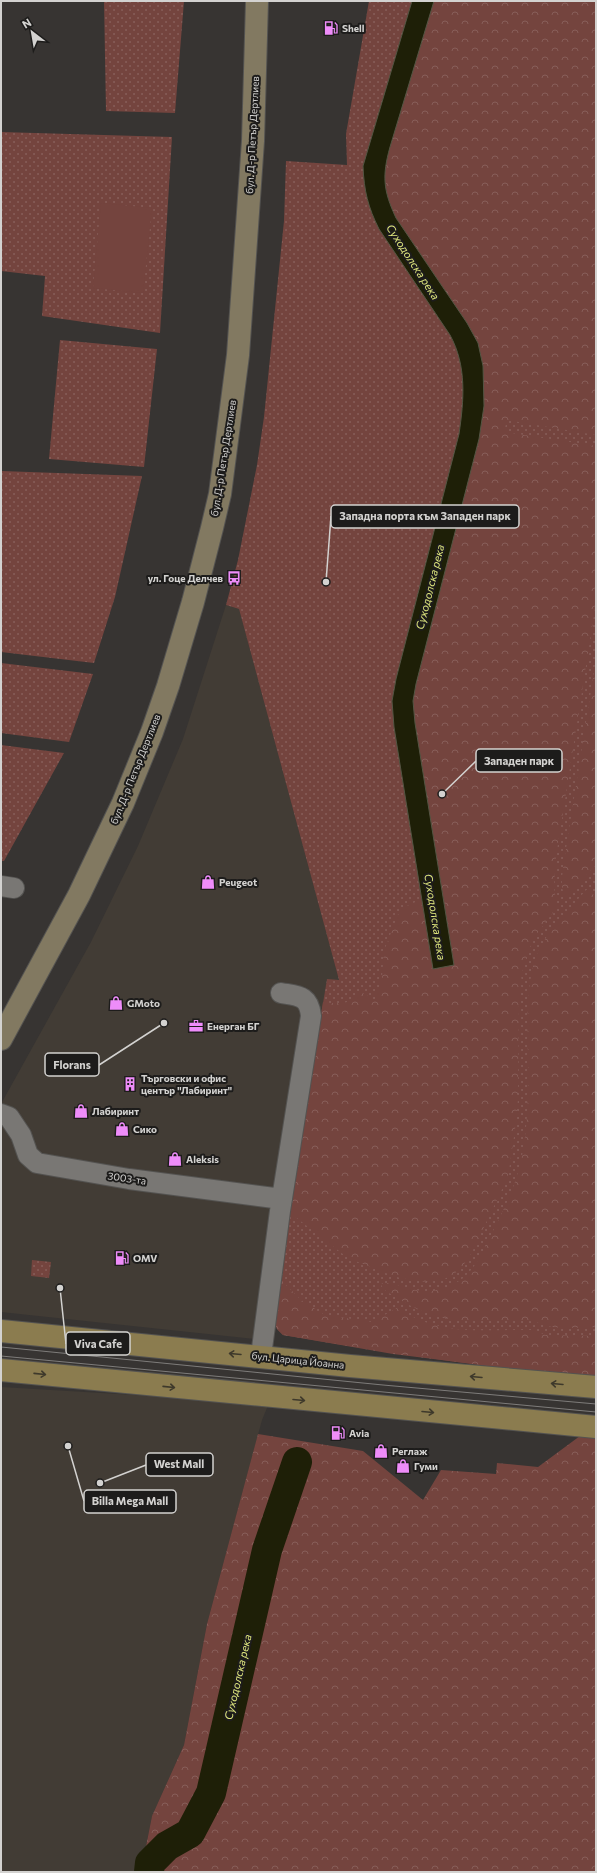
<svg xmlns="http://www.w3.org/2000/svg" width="597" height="1873" viewBox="0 0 597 1873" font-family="Commissioner,sans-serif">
  <defs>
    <pattern id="grass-dots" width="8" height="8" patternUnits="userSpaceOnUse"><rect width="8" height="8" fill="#74443e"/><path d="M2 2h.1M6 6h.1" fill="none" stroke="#875e59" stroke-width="1.8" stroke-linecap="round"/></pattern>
    <pattern id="forest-crowns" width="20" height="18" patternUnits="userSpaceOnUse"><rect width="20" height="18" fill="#74443e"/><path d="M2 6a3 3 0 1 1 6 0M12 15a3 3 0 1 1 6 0" fill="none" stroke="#875e59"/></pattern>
  </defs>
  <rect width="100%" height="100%" fill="#373432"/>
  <path fill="#423c35" d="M226 605 239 609 339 980H327L293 1183 255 1339 1 1312V1104L91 942 138 846 183 739Z
    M1 1387 269 1403 262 1420 207 1624 184 1745 152 1816 141 1872H1Z"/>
  <path fill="url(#grass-dots)" d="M104 1H184L175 113 106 111Z
    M369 1H596V1379L393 1354 283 1335 277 1329 274 1321 293 1183 327 979 339 980 239 609 226 605 238 560 257 465 264 417 284 221 286 161 347 165 346 134Z
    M1 132 172 137 160 333 42 316 45 276 1 271Z
    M60 340 157 349 144 467 49 459Z
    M1 471 142 476 115 597 94 663 1 652Z
    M1 663 93 674 69 742 1 733Z
    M1 745 64 753 4 861H1Z
    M32 1260 51 1262 49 1278 31 1276Z"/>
  <path fill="url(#forest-crowns)" d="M434 1H596V435L507 420 504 432 596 446V602L556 857 554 887 557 907 537 934 528 951 522 973 519 999 518 1099 515 1130 508 1177 471 1254 462 1267 453 1275 442 1280 426 1282 400 1278 380 1271 348 1258 289 1212 323 1002C337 1004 352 1006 359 991L375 1000 382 977 384 951 400 909 422 899 433 968 453 965 415 723 413 701 416 684 479 439 467 323 396 218C388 201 385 186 384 168Z
    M596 659V865L566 897C558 888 564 867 565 855Z
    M589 889 596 898V1327C582 1327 567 1329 553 1327 545 1326 537 1321 529 1321 476 1318 445 1330 396 1297 391 1294 382 1290 381 1284 386 1280 412 1290 421 1291 434 1292 448 1288 459 1281 476 1270 485 1247 494 1229 502 1213 510 1197 516 1179 526 1149 528 1112 528 1081 529 1042 523 991 537 954 548 929 569 910 586 890Z
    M280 1279 301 1300 325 1315 372 1322 397 1308C440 1335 474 1330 523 1330H533L546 1335 596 1336V1379C491 1368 387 1353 283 1335L277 1329 274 1321Z
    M584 1433 596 1434V1872H141L152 1816 184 1745 207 1624 258 1434 363 1451 423 1500 441 1470 496 1474 497 1463 538 1467Z"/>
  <path fill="#74443e" d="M101 203 152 208 143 293 93 288Z"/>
  <path fill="#1e1f07" stroke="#545543" d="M412 1H434L390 147C382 176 383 190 396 218L467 323 478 343 483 366 484 406 479 439 416 684 413 701 415 723 454 965 433 969 394 727 392 701 396 679 459 434C464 400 467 366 450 335L379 229C368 207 364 191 363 166Z"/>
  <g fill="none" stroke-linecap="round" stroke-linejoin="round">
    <path stroke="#1e1f07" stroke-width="30" d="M149 1872 150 1863 167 1846 190 1833 211 1793 267 1550 297 1462"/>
    <defs>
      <path id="street" d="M1 886 14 888
        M1 1114 9 1117 21 1135 28 1155 37 1163 129 1179 282 1199
        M261 1356 280 1211 311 1016C309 995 298 996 281 993"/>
      <path id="secondary" d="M1 1039 79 895 123 803 152 732 168 686 193 602 212 528 220 494 238 355 253 141 257 1"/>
      <path id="primary" d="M1 1331 350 1366 596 1387
        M1 1370 596 1427"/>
    </defs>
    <use href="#street" stroke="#545351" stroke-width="22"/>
    <use href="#secondary" stroke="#545351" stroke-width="24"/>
    <use href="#primary" stroke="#545351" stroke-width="24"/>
    <use href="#street" stroke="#797774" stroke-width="20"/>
    <use href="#secondary" stroke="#827961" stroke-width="22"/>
    <use href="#primary" stroke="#8b7c4f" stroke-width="22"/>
    <path stroke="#7e7c7a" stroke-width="1" d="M1 1347 383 1385 596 1404
      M1 1356 596 1412"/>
  </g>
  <defs><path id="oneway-shaft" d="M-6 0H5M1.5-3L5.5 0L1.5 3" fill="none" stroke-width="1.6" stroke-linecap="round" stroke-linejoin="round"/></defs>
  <g stroke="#3e392b">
    <use href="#oneway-shaft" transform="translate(235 1354) rotate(-175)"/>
    <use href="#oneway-shaft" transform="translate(40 1374) rotate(6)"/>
    <use href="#oneway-shaft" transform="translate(476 1377) rotate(-175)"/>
    <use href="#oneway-shaft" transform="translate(557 1384) rotate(-175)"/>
    <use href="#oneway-shaft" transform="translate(169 1387) rotate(6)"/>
    <use href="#oneway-shaft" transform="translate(299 1400) rotate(5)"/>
    <use href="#oneway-shaft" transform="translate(428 1412) rotate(5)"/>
  </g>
  <defs>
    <symbol id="fuel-bare" viewBox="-9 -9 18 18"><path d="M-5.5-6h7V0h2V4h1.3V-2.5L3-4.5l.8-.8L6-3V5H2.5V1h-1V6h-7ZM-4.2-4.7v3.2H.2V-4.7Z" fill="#ee8cf9" stroke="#1d1c1b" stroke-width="2.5" paint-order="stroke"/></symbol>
    <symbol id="bus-bare" viewBox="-9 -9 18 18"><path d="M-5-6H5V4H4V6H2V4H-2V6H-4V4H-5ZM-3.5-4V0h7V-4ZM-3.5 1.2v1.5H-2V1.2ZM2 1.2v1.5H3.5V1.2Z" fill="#ee8cf9" stroke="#1d1c1b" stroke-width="2.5" paint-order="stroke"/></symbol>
    <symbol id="shop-bare" viewBox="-9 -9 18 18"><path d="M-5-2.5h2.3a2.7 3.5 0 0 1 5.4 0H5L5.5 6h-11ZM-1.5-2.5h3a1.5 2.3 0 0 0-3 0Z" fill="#ee8cf9" stroke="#1d1c1b" stroke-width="2.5" paint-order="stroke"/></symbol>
    <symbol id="office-bare" viewBox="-9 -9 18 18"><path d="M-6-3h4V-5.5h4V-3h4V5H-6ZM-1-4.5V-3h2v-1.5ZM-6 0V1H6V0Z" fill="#ee8cf9" stroke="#1d1c1b" stroke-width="2.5" paint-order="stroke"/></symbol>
    <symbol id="building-bare" viewBox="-9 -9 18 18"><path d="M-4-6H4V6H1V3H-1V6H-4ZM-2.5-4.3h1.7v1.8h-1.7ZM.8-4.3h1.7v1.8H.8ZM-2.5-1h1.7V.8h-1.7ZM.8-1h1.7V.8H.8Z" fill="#ee8cf9" stroke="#1d1c1b" stroke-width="2.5" paint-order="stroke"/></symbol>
  </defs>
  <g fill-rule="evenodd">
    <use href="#fuel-bare" x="321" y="18" width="20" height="20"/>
    <use href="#bus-bare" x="224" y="568" width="20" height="20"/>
    <use href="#shop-bare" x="198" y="872" width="20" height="20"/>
    <use href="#shop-bare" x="106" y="993" width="20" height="20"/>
    <use href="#office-bare" x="186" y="1016" width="20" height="20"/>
    <use href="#building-bare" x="120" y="1074" width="20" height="20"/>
    <use href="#shop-bare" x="71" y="1101" width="20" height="20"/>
    <use href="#shop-bare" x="112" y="1119" width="20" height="20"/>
    <use href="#shop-bare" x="165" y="1149" width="20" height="20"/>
    <use href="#fuel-bare" x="112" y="1248" width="20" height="20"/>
    <use href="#fuel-bare" x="328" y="1423" width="20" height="20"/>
    <use href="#shop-bare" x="371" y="1441" width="20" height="20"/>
    <use href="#shop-bare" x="393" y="1456" width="20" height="20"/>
  </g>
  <g text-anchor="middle" stroke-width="4" stroke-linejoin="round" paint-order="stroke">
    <g font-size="10" font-weight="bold" fill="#d3d2d0" stroke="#1d1c1b" text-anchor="start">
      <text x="342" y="32">Shell</text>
      <text x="223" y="582" text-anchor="end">ул. Гоце Делчев</text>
      <text x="219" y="886">Peugeot</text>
      <text x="127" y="1007">GMoto</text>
      <text x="207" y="1030">Енерган БГ</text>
      <text x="141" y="1082">Търговски и офис<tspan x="141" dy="12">център "Лабиринт"</tspan></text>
      <text x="92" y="1115">Лабиринт</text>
      <text x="133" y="1133">Сико</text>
      <text x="186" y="1163">Aleksis</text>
      <text x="133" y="1262">OMV</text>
      <text x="349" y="1437">Avia</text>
      <text x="392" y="1455">Реглаж</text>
      <text x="414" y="1470">Гуми</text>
    </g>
    <g font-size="10" fill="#d3d2d0" stroke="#1d1c1b">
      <text transform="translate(252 135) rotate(-87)" y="4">бул. Д-р Петър Дертлиев</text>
      <text transform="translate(223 458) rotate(-81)" y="4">бул. Д-р Петър Дертлиев</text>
      <text transform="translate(135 769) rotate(-68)" y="4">бул. Д-р Петър Дертлиев</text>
      <text transform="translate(127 1178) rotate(8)" y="4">3003-та</text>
      <text transform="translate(298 1360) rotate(6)" y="4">бул. Царица Йоанна</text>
    </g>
    <g font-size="11" font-style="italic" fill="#e1e87e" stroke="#1d1c1b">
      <text transform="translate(413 262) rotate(57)" y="4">Суходолска река</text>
      <text transform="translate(430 587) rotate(-76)" y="4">Суходолска река</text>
      <text transform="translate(435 917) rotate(81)" y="4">Суходолска река</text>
      <text transform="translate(238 1677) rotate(-77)" y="4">Суходолска река</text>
    </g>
  </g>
  <path fill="none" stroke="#d3d2d0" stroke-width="1.5" d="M326 582L331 516M442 794L476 761M164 1023L99 1065M60 1288L66 1344M100 1483L146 1465M68 1446L84 1501"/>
  <g fill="#d3d2d0" stroke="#1d1c1b" stroke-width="1.5">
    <circle cx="326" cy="582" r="4"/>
    <circle cx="442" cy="794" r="4"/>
    <circle cx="164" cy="1023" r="4"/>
    <circle cx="60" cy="1288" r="4"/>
    <circle cx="100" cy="1483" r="4"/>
    <circle cx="68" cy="1446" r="4"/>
  </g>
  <g fill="#1d1c1b" stroke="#d3d2d0" stroke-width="1.5">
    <rect x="331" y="505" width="188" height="23" rx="4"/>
    <rect x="476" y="749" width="86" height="23" rx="4"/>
    <rect x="45" y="1053" width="54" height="23" rx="4"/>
    <rect x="66" y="1332" width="64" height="23" rx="4"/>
    <rect x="146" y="1453" width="67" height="23" rx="4"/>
    <rect x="84" y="1490" width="92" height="23" rx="4"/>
  </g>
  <g font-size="11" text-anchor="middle" font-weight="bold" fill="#d3d2d0">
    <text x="425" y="520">Западна порта към Западен парк</text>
    <text x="519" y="765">Западен парк</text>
    <text x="72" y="1069">Florans</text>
    <text x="98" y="1348">Viva Cafe</text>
    <text x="179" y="1468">West Mall</text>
    <text x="130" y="1505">Billa Mega Mall</text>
  </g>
  <rect width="597" height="1873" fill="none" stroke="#d3d2d0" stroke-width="4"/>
  <g transform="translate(32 32) rotate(329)" stroke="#1d1c1b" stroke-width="3" paint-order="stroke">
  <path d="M0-3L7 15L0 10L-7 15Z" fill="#d3d2d0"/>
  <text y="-6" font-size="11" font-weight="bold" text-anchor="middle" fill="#d3d2d0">N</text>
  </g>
</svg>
